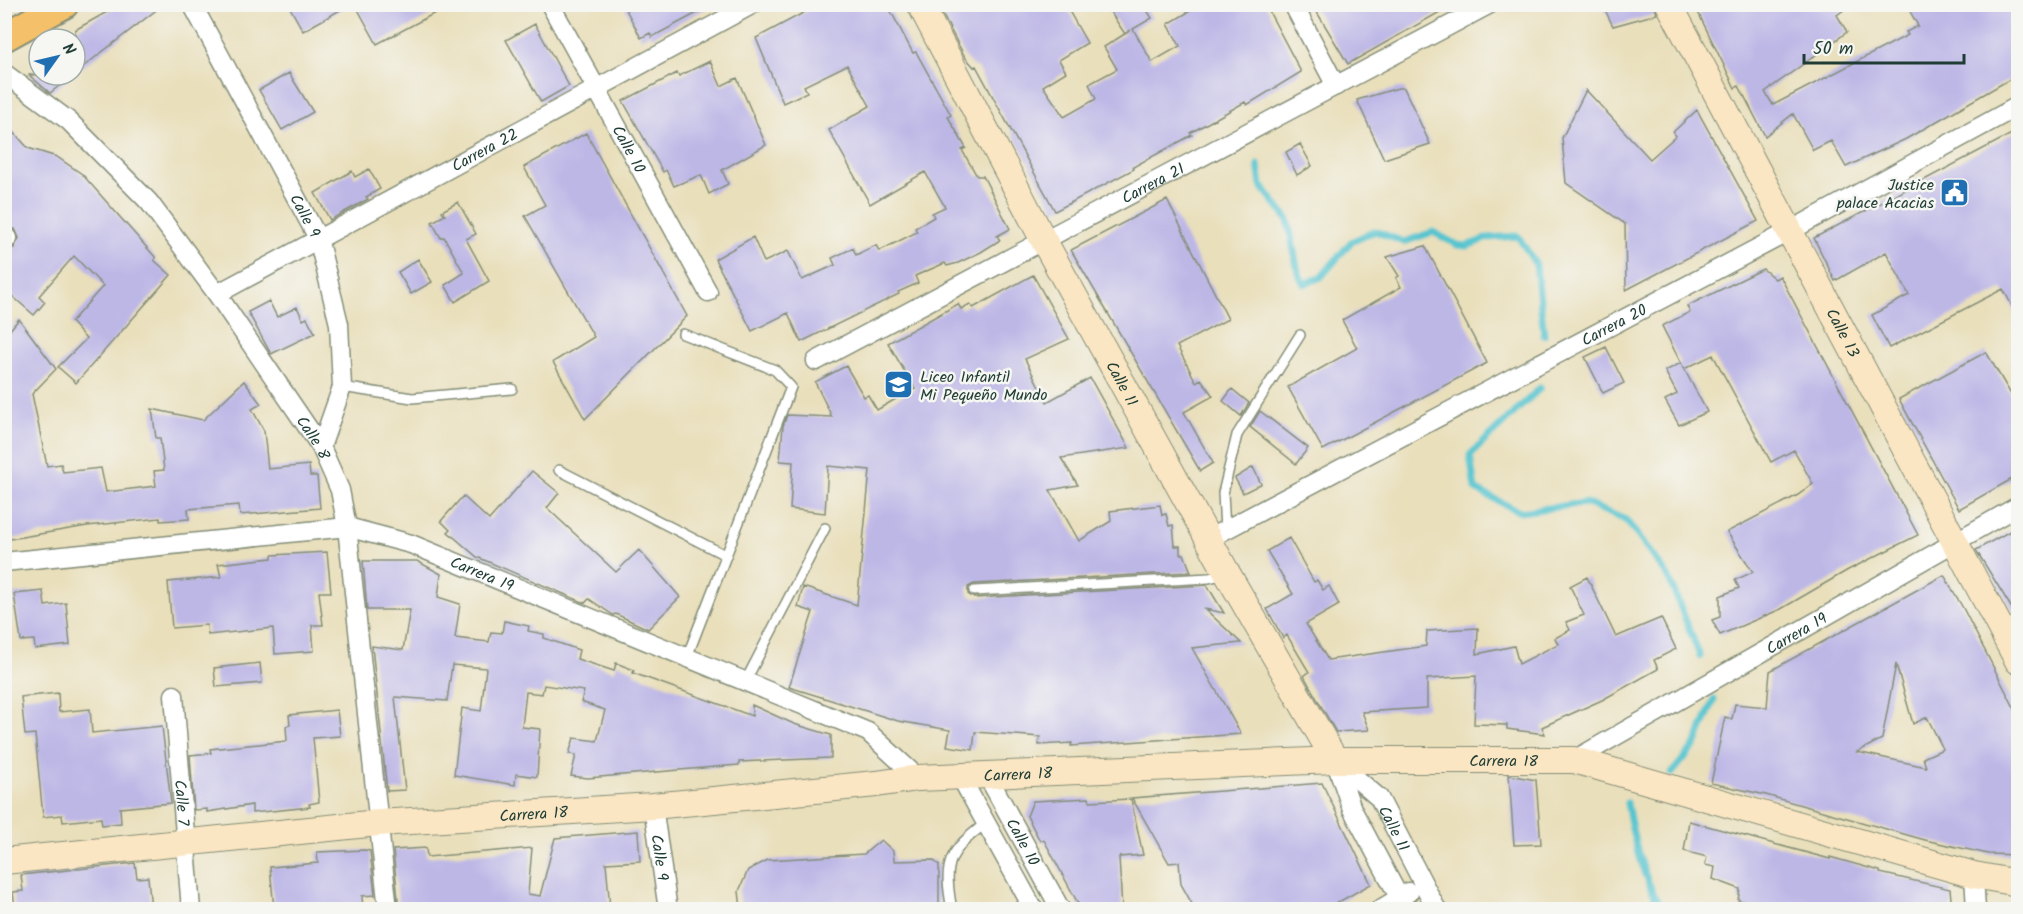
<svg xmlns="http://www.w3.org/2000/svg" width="2023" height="914" viewBox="0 0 2023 914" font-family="Kalam,sans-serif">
  <rect width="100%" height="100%" fill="#f6f6f2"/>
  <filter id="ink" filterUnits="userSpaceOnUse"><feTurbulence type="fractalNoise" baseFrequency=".0167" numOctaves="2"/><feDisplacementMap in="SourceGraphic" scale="12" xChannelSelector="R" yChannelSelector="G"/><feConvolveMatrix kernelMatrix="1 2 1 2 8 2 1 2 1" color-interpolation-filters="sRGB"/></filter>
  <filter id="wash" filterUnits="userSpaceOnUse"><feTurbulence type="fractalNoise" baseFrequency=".008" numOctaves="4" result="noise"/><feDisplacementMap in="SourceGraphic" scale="24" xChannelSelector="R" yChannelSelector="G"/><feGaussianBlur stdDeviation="1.35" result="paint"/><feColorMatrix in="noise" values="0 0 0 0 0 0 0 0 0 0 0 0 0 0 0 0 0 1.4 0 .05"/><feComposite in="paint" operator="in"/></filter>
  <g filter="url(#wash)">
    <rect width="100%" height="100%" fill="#e9dfbb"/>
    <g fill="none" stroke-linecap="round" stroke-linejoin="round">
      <path stroke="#57c4cf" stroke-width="7" d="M1258 165 1261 185 1288 220 1298 272 1304 284 1321 277 1351 242 1375 231 1404 242 1433 232 1457 245 1467 246 1488 238 1518 236 1536 265 1544 335
        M1540 388 1470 455 1475 489 1520 512 1585 503 1626 520 1668 576 1700 656
        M1672 773 1695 745 1714 700
        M1627 803C1634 842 1642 876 1662 910"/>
    </g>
    <g id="blocks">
      <path fill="#bdb7e6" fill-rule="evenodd" d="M121 4H164L75 73V30Z
        M288 4H351L303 31Z
        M355 4H452L377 44Z
        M623 4H714L652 37 650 33 641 38Z
        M820 4H887L913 53 916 52 951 115 948 117 966 148 962 150 977 176H983L1010 229 997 236 1000 240 981 252 958 263 947 266 945 263 915 276 918 283 898 292 899 294 801 342 788 313 752 331 715 259 753 237 764 262 788 251 802 280 835 265 832 258 853 248 856 255 876 245 879 251 917 232 915 228 934 217 932 213 945 207 925 172 870 204 829 130 870 106 847 65 804 86 807 92 783 103 756 38Z
        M937 4H1065L1087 43 1059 60 1066 72 1043 86 1064 117 1096 99 1089 84 1117 69 1104 47 1131 30 1125 34 1105 4H1143L1152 18 1133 29 1152 62 1180 46 1168 24 1202 4H1265L1301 72 1247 105 1245 102 1190 133 1192 135 1133 167 1134 169 1055 211 976 66 974 67 965 57Z
        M1312 4H1454L1348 64Z
        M1602 4H1654L1657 14 1613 26Z
        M1694 4H1852L1837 15 1847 32 1765 92 1773 105 1908 35 1906 32 1918 26 1906 4H2019V74L1906 139 1846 167 1831 141 1813 150 1793 114 1765 136 1739 86 1735 88Z
        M535 24 569 86 541 102 506 40Z
        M710 61 721 86 737 78 766 145 722 170 728 184 709 194 701 175 674 186 666 170 663 172 623 101 677 73 679 76Z
        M289 73 313 112 282 130 259 90Z
        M29 75H73L50 93Z
        M1398 88H1404L1430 144 1384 159 1357 100Z
        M1586 90 1650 159 1676 136 1673 132 1697 110 1758 221 1626 290 1625 224 1566 183 1562 138Z
        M4 121 28 148 57 157 82 174 156 258 154 260 171 275 76 383 58 367 86 339 71 322 103 286 74 256 39 296 45 302 34 315 4 289V251L14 248 19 238 15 229 4 228Z
        M2019 130V319L2003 289 1889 348 1872 315 1909 295 1886 252 1835 281 1814 238Z
        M586 133 687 316 585 419 553 362 594 337 525 216 545 205 524 167Z
        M1300 144 1312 166 1297 175 1286 152Z
        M369 169 380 189 366 197 368 199 330 220 315 193 352 171 355 177Z
        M1167 200 1228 319 1177 346 1196 382 1201 379 1213 396 1184 412 1213 463 1200 471 1071 250Z
        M458 202 476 234 466 239 489 281 455 302 445 285 464 273 444 237 441 238 432 222 445 215 442 211Z
        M1425 246 1487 363 1323 450 1288 387 1357 348 1342 320 1401 287 1396 278 1399 276 1387 257Z
        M418 259 432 282 411 294 398 272Z
        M1763 269 1775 279 1780 276 1918 535 1848 570 1781 609 1720 635 1712 620 1720 617V596L1739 588 1735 580 1753 572 1727 532 1798 495 1813 484 1794 450 1771 462 1713 355 1684 369 1662 326 1690 312 1687 306Z
        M1033 275 1069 339 1025 359 1047 402 1090 378 1129 448 1061 458 1078 485 1050 490 1079 541 1111 521 1110 511 1160 505 1162 515 1166 514 1169 526 1173 525 1175 546H1180V554H1184L1191 572 974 584 968 587V594L974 598 1207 585 1224 613 1205 609 1241 643 1192 648 1241 734 1071 746 1072 743 1039 745 1040 737 975 732 973 750 947 746 950 730 898 721 789 687 813 612 798 607 803 587 857 605 870 470 828 466 825 513 790 509 793 462 780 461 783 426 787 415 832 417 815 382 846 366 864 397 868 395 877 410 894 400 915 389 888 343 958 304 961 309 970 304 973 308Z
        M269 301 277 317 297 307 303 320 307 318 315 333 271 354 248 312Z
        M19 319 56 369 32 394 47 466 61 464 63 472 101 468 106 492 156 486 154 471 164 470 160 438H156L152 409 203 420 244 381 261 404 252 409 264 431 268 469 309 465 310 476H317L320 508 240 515 239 505 188 509 189 519 160 521V518L87 526 4 540V337Z
        M1606 347 1624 383 1603 393 1585 357Z
        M1986 352 2019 408V475L1959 509 1899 399Z
        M1681 363 1707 412 1679 425 1665 400 1677 394 1665 371Z
        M1232 389 1249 403 1241 416 1223 401Z
        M1260 411 1308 448 1296 464 1250 427Z
        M1253 467 1261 484 1243 493 1235 478Z
        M532 471 559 493 547 508 616 572 639 550 680 597 648 629 616 614 613 615 589 599 585 603 477 557 448 532 450 530 441 521 463 496 489 520Z
        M2019 526V620L1976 550Z
        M1289 538 1314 582 1317 580 1323 590 1329 586 1339 605 1306 624 1328 660 1426 646 1427 631 1478 628 1477 654 1514 646 1519 664 1558 644 1555 638 1570 630 1566 622 1584 615 1570 586 1587 577 1616 637 1661 618 1676 649 1654 660 1658 669 1602 700 1542 727 1545 734 1507 729V725L1474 724 1476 676 1427 679V708L1362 712 1369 730 1336 732 1304 676 1309 672 1287 635 1283 638 1267 609 1293 594 1267 551Z
        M327 552 331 592H319L323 625H312L314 651 275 654 273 628 208 635 207 625 172 628 168 582 221 577 218 564 272 558V555Z
        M363 561H417L441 574 438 597 460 604 455 638 489 642 491 632 502 633 504 621 529 626 528 631 544 634V638L579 650 577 659 614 671 616 663 634 670 633 673 752 716V705L794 724 831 735V758L739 762V765L726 766 588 778 571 776 576 755 569 754 574 738 597 741 605 710 581 702 584 691 544 685 542 694 526 692 522 727 540 729 537 777 516 774 515 785 454 775 462 708 481 711 486 668 452 665 447 701 395 697 405 790 387 791 372 646 403 650 410 610H367Z
        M1944 575 1963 608 2019 717V855L1988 854 1925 840 1766 795 1711 783 1725 717 1732 719 1735 704 1767 707 1770 671ZM1896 664 1913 724 1927 717 1943 749 1923 758 1926 767 1857 752 1882 739Z
        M43 591 45 606 66 603 70 645 35 649 34 640 21 641 14 594Z
        M260 663 262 683 216 687 214 668Z
        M58 693 59 712 90 709 92 733 162 726 171 803 120 808 121 823 102 825 101 818 63 822 62 815 43 817 35 734 25 735 21 697Z
        M337 710 340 736 313 738 319 802 309 804 310 807 252 813V805L207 812V809L194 810 190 755 211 753 210 749 287 741 286 726 290 725 289 715Z
        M1509 775 1536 780 1541 844 1514 845Z
        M1322 783 1371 884 1326 909H1195L1181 884 1179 862 1169 863 1132 798Z
        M1089 798 1090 801 1131 799 1143 855 1119 857 1122 909H1081L1044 840 1040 841 1027 816 1033 801Z
        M1689 821 1830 859V857L1880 871V873L1950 889 1952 909H1740L1743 901 1738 900 1740 889 1713 879 1715 867 1705 865 1707 857 1684 851Z
        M638 831 640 861 606 863 610 908 399 909 393 850 426 848 427 857 532 848 528 894 540 896 555 838Z
        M881 840 893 851 894 861 933 860 939 865V909H741L739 891 748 870 768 860 864 854Z
        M365 850 370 851 375 895 362 896 363 909H274L270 867 318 863 317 852Z
        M135 863 137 878 148 877 151 909H15L13 892 23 891 21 875Z"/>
    </g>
  </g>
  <g filter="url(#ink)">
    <use href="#blocks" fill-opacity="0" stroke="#848e78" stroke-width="1.5"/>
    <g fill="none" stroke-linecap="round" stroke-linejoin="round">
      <defs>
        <path id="lane" d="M683 334 775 370 791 387 687 657
          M342 387 412 398 512 389
          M559 470 725 555
          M1225 530 1223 493 1237 435 1300 335
          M974 591 1209 578 1225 574
          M745 682 825 528
          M952 910C943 862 948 852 986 823
          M1015 910 1029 900"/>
        <g id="street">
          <path id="s1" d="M192 4 318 238 339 324 342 387 321 447"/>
          <path id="s2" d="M550 4 708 292"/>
          <path d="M1293 4 1336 86"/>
          <path id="s3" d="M4 73 69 121 149 202 217 294 321 447 340 490 347 527 388 910"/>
          <path d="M4 240 8 238"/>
          <path id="s4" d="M217 294 753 4"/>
          <path id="s5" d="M816 361 1490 4"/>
          <path id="s6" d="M1208 539 1790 231 2018 106"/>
          <path id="s7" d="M4 562 347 527 411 544 868 732 918 778"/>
          <path id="s8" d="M174 695 191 910"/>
          <path id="s9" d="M1335 760 1379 798 1437 910"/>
          <path d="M1335 760 1352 809 1406 910"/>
          <path id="s10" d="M1574 760 2018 506"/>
          <path id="s11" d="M987 775 1061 910"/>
          <path d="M960 776 1034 910"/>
          <path id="s12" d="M653 806 668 910"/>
          <path d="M1974 875 1976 910"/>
          <path d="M1379 910 1409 892"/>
        </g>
        <g id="secondary">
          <path id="s13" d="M920 4 1044 241 1227 573 1335 760"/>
          <path id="s14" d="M1669 4 2018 661"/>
          <path id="s15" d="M4 861 378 823 653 806 876 784 918 778 1335 760H1574L1974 875 2018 883"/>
        </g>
        <path id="primary" d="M4 37 64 4"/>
      </defs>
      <use href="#lane" stroke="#848e78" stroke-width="12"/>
      <use href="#street" stroke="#848e78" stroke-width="21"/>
      <use href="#secondary" stroke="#848e78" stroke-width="28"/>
      <use href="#primary" stroke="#848e78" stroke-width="32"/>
      <use href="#lane" stroke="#fff" stroke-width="9"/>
      <use href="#street" stroke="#fff" stroke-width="18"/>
      <use href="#secondary" stroke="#fbe6c3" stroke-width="26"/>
      <use href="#primary" stroke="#f4c16a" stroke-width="28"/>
    </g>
  </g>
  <defs>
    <symbol id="civic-square" viewBox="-11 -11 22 22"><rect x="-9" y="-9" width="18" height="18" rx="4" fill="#1f6fb2" stroke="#f6f6f2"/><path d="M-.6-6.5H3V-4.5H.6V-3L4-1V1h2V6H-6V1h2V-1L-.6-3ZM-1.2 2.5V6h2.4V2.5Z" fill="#fff"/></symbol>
    <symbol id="school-square" viewBox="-11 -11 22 22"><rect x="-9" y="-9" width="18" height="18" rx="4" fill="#1f6fb2" stroke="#f6f6f2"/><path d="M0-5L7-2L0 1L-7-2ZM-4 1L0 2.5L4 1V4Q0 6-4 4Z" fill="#fff"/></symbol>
  </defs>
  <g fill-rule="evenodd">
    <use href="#civic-square" x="1938" y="176" width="33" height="33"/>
    <use href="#school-square" x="882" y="368" width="33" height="33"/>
  </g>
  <g text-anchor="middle" stroke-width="5" stroke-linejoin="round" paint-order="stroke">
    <g font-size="16" fill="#1f3d34" stroke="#f6f6f2">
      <text dy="6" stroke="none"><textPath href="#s4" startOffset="304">Carrera 22</textPath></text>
      <text dy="6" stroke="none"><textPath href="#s2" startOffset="165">Calle 10</textPath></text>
      <text dy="6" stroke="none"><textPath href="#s5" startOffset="381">Carrera 21</textPath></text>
      <text dy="6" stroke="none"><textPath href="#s1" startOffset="240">Calle 9</textPath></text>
      <text dy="6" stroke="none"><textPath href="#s6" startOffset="459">Carrera 20</textPath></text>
      <text dy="6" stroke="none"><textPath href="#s14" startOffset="372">Calle 13</textPath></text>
      <text dy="6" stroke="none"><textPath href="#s13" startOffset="430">Calle 11</textPath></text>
      <text dy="6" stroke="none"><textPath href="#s3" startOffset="482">Calle 8</textPath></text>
      <text dy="6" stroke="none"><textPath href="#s7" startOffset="488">Carrera 19</textPath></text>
      <text dy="6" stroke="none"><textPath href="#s10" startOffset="256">Carrera 19</textPath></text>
      <text dy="6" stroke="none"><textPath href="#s15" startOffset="1504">Carrera 18</textPath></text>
      <text dy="6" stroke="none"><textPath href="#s15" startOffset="1018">Carrera 18</textPath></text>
      <text dy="6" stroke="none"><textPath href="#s8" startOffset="108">Calle 7</textPath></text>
      <text dy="6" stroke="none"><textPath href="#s15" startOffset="532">Carrera 18</textPath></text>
      <text dy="6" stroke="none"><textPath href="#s9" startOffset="92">Calle 11</textPath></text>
      <text dy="6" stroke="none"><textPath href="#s11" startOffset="76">Calle 10</textPath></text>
      <text dy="6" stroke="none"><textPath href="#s12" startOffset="52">Calle 9</textPath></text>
    </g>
    <g font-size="16" fill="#1f3d34" stroke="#f6f6f2" text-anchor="end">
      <text x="1934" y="190">Justice<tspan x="1934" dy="18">palace Acacias</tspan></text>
      <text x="920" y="382" text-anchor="start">Liceo Infantil<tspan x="920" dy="18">Mi Pequeño Mundo</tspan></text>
    </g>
  </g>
  <rect width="2023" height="914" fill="none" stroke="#f6f6f2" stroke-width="24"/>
  <g transform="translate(57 57) rotate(56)"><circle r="28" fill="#f6f6f2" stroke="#a0aca6" stroke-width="1.5"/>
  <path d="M0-4.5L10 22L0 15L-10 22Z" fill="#1f6fb2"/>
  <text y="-9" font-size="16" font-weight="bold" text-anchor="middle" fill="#1f3d34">N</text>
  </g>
  <path d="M1804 54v9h160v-9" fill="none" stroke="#1f3d34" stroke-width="3"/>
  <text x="1813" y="54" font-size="18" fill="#1f3d34" stroke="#f6f6f2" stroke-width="4.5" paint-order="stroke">50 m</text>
</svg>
